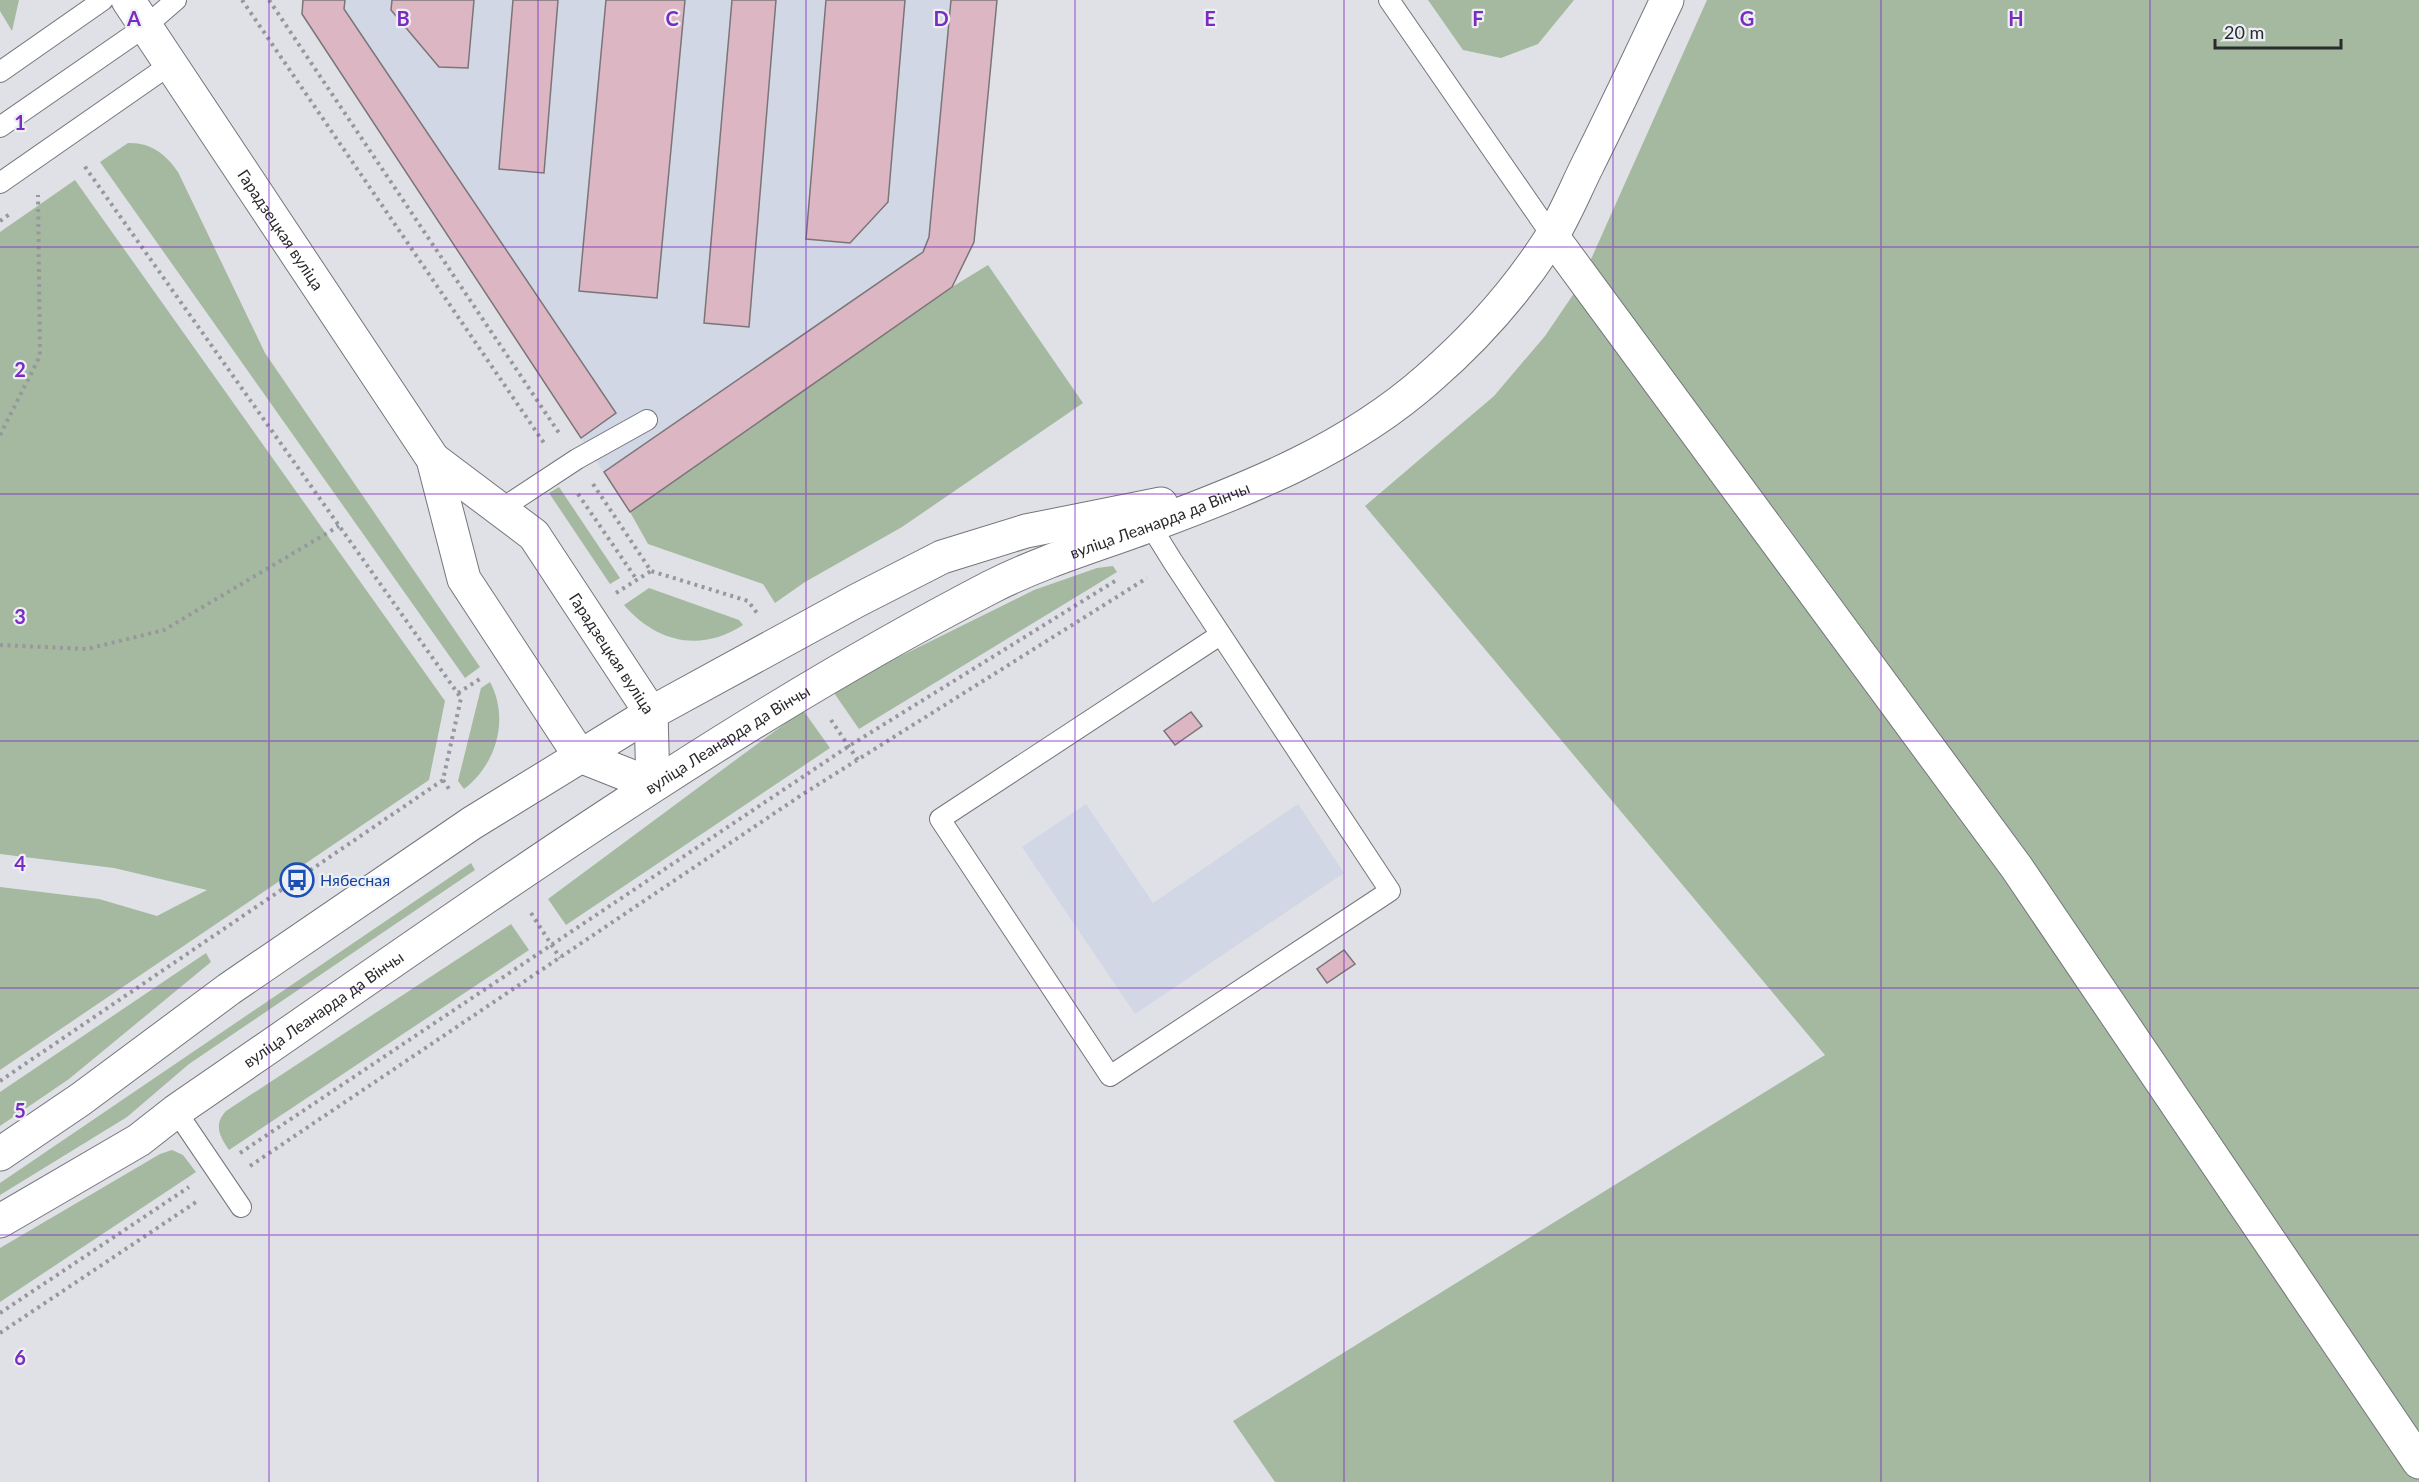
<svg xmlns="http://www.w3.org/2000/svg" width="2419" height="1482" viewBox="0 0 2419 1482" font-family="Lato,sans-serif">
  <rect width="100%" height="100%" fill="#dfe1e7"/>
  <path fill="#d1d7e4" d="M303 0H997L974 242 952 287 630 512 302 14Z
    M1086 804 1153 903 1298 804 1344 873 1135 1014 1022 847Z"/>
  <path fill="#a4b99f" d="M0 0H19L12 31 0 11Z
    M1428 0H1574L1538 44 1501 58 1463 50Z
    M1707 0H2419V1482H1275L1233 1421 1825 1055 1365 506 1494 396 1545 336 1579 286Z
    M128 143C150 142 166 154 178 172L265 353 480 667 465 678 100 162Z
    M75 180 445 701 429 780 0 1070V887L99 899 157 916 207 890 114 868 0 854V232Z
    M988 265 1083 403 902 527 805 582 775 603 763 584 648 544 630 512 952 287Z
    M559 487 620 578 610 584 549 493Z
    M1113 566 1117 572 859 729 832 690 1034 590 1097 568Z
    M649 588 739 620 743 625C700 653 656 642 624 605Z
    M490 682C510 719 496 765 464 789L458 781 481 688Z
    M803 710 830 748 566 925 548 899Z
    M471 863 475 870 189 1064 127 1117 0 1195V1183Z
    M511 924 529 950 229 1150C220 1137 213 1125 226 1111Z
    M206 953 211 962 69 1079 0 1126V1092Z
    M172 1150 183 1155 196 1172 0 1302V1248L160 1154Z"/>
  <path fill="#dcb7c3" stroke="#7b7577" stroke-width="1.5" d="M303 0H345L344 9 616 413 581 438 302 14Z
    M392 0H474L468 68 439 67 391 10Z
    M513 0H558L544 173 499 169Z
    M606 0H685L657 298 579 291Z
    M732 0H776L749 327 704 323Z
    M826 0H905L888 202 850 243 806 239Z
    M951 0H997L974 242 952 287 630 512 604 472 923 252 929 237Z
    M1191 712 1202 726 1175 745 1164 731Z
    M1344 950 1355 964 1327 983 1317 969Z"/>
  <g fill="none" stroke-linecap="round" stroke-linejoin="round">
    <defs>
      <path id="lane" d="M1389 0 1552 236
        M0 72 103 0
        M0 127 146 26 176 0
        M0 183 171 64
        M501 509 577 459 647 420
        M1145 517 1173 562 1390 891 1110 1076 940 819 1220 635
        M176 1111 241 1207"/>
      <path id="street" d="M1552 236 2017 868 2419 1462"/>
      <g id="secondary">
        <path id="s1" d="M128 0 433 459 464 579 580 756 653 785"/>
        <path id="s2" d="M433 459 534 535 651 713 653 785"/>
        <path d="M0 1154 81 1099 229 989 472 823 651 713 856 601 942 557 1026 531 1161 504"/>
        <path id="s3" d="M0 1221 139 1140 176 1111C442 929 704 736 991 587 1042 561 1097 545 1151 525 1251 488 1349 449 1429 378 1475 338 1516 292 1549 241 1564 218 1575 190 1588 164 1615 110 1641 55 1667 0"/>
      </g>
    </defs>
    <use href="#lane" stroke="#73767b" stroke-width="22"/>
    <use href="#street" stroke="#73767b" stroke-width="35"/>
    <use href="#secondary" stroke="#73767b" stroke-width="35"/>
    <path stroke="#97989d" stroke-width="4" stroke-dasharray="3 4.5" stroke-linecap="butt" d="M242 0 544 443
      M269 0 559 433
      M0 221 10 214
      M0 435 40 356 38 195
      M593 484 651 571 748 601 757 613
      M578 494 637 580
      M616 593 651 571
      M0 645 87 649 164 630 339 526
      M458 693 483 677
      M831 720 858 760
      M443 780 451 792
      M297 880 305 892
      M531 913 560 958
      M0 1081 443 780 461 698 83 164
      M240 1153 849 746 1115 581
      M250 1166 803 794 1147 578
      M0 1313 189 1187
      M0 1333 199 1200"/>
    <use href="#lane" stroke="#fff" stroke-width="20"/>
    <use href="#street" stroke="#fff" stroke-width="33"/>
    <use href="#secondary" stroke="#fff" stroke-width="33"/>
  </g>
  <path fill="none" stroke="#7b2cbf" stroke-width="1.5" stroke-opacity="0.55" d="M269 0V1482M538 0V1482M806 0V1482M1075 0V1482M1344 0V1482M1613 0V1482M1881 0V1482M2150 0V1482M0 247H2419M0 494H2419M0 741H2419M0 988H2419M0 1235H2419"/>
  <defs>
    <symbol id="bus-ring" viewBox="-11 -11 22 22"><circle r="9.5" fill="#eceff5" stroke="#1a4fb4" stroke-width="1.5"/><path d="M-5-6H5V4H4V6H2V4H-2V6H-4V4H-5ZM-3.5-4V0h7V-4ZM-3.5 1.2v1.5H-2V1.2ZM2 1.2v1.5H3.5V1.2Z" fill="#1a4fb4"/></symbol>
  </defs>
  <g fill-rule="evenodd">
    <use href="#bus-ring" x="278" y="861" width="38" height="38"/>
  </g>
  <g text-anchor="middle" stroke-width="4.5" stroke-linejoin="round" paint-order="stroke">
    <g font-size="16" fill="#292a2c" stroke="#eceff5">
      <text dy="6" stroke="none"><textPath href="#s1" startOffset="276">Гарадзецкая вуліца</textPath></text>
      <text dy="6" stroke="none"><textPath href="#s3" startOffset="1359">вуліца Леанарда да Вінчы</textPath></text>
      <text dy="6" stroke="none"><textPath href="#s2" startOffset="268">Гарадзецкая вуліца</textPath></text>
      <text dy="6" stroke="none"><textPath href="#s3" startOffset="873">вуліца Леанарда да Вінчы</textPath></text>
      <text dy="6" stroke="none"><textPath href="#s3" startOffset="387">вуліца Леанарда да Вінчы</textPath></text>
    </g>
    <g font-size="16" fill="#164399" stroke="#eceff5" text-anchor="start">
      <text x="320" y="886">Нябесная</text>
    </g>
  </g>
  <g font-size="20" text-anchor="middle" font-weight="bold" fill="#7b2cbf" stroke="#eceff5" stroke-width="4.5" stroke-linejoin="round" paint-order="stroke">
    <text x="134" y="26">A</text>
    <text x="403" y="26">B</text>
    <text x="672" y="26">C</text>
    <text x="941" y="26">D</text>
    <text x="1210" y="26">E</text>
    <text x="1478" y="26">F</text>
    <text x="1747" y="26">G</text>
    <text x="2016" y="26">H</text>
    <text x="20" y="130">1</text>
    <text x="20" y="377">2</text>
    <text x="20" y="624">3</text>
    <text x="20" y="871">4</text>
    <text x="20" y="1118">5</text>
    <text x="20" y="1365">6</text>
  </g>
  <path d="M2215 39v9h126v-9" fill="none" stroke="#292a2c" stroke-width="3"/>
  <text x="2224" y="39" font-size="18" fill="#292a2c" stroke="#eceff5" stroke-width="4.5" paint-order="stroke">20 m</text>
</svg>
